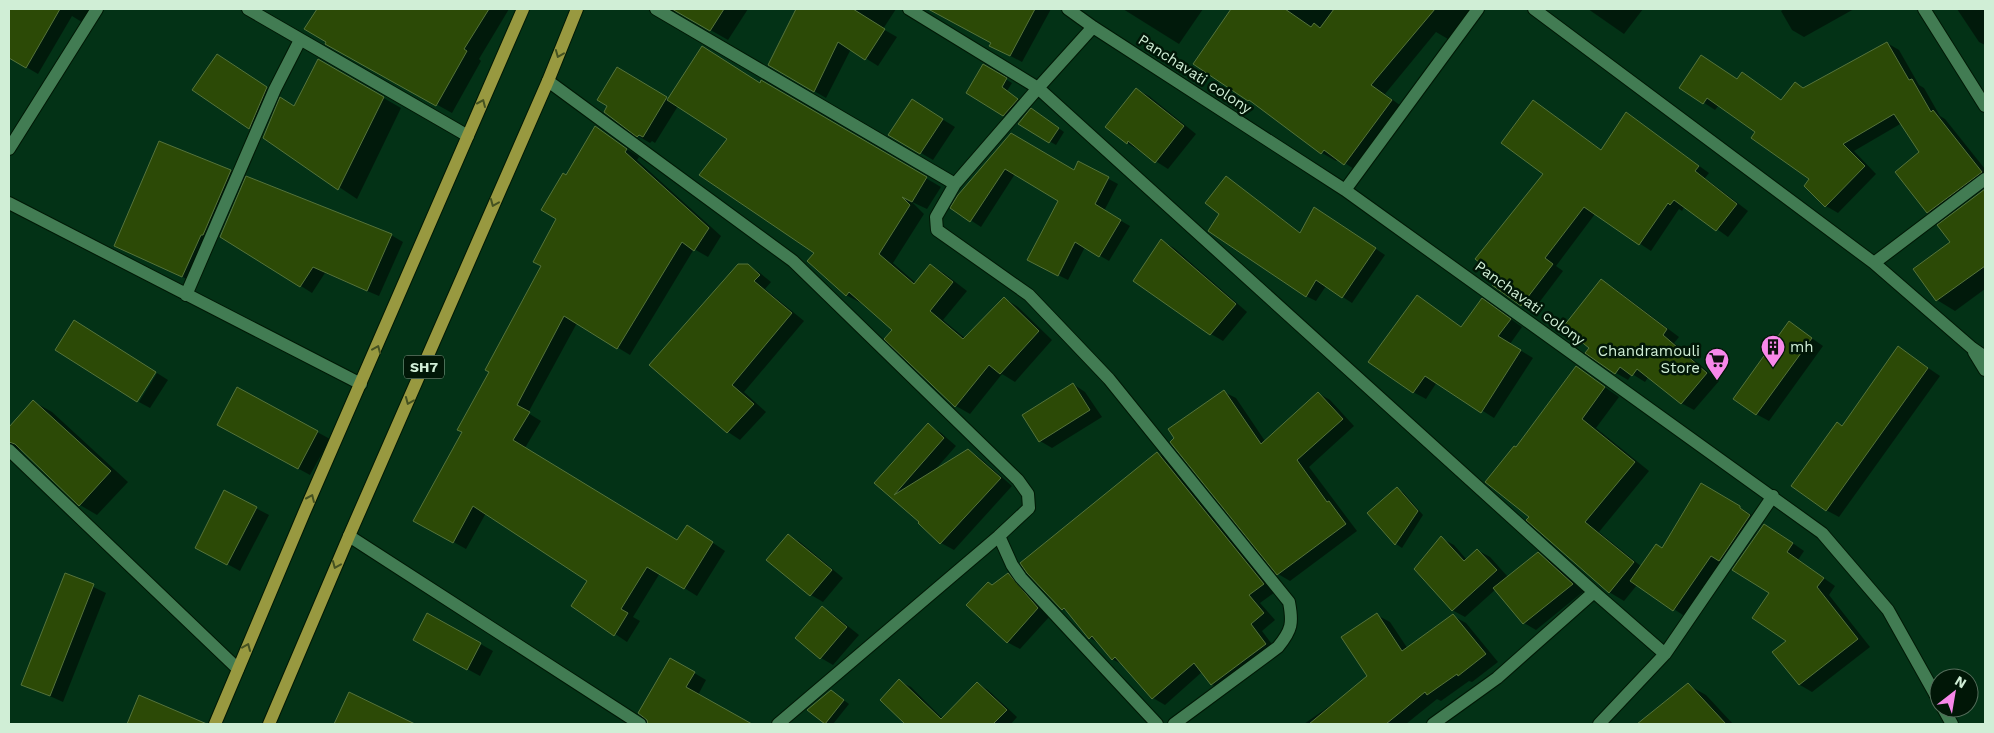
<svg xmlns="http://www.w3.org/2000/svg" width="1994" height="733" viewBox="0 0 1994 733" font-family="'Work Sans',sans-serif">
  <rect width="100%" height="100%" fill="#033216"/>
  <path fill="#0007" d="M36 9H102L90 27 72 16 38 74 9 57V11L27 22Z
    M319 9H509L479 59 481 61 452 113 326 43 327 42 306 28Z
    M665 9H748L728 40 679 12H671Z
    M797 9H896L883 29 897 37 878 66 851 49 826 98 770 65Z
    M949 9H1051L1022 62 1003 52 992 43 945 17Z
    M1123 9H1203L1179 44Z
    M1232 9H1474L1453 42 1436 32 1385 94 1405 109 1359 172 1338 159 1336 161 1322 153 1260 106 1195 63Z
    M1588 9H1643L1624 34Z
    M1784 9H1854L1804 37 1792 30 1781 11Z
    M1957 9H1985V45L1979 42Z
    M1887 43 1899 50 1919 85 1924 88 1940 116 1945 119 1985 169V185L1940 219 1928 212 1921 152 1902 123 1854 151 1876 174 1838 213 1826 206 1811 179 1757 132 1719 105 1715 110 1680 87 1738 80 1742 74 1782 100 1795 83 1805 89Z
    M218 55 279 96 262 134 194 89Z
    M318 60 401 108 357 199 264 137 294 106Z
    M984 66 1012 83 1007 91 1023 103 1010 118 968 93Z
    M630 76 669 100 760 84 762 82 941 187 927 209 912 202 924 214 893 263 917 284 931 265 945 274 967 291 943 320 966 339 1004 298 1018 307 1052 340 1015 382 1002 374 970 414 956 406 886 338 893 330 862 302 861 303 846 295 729 139 678 106 655 143 652 141 650 143 638 136Z
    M1136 89 1149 96 1196 134 1168 169 1127 143Z
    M1533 102 1602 150 1627 114 1709 173 1705 178 1748 211 1728 237 1685 206 1682 211 1679 209 1651 251 1595 214 1556 266 1563 271 1532 312 1521 305 1500 277 1545 174Z
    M924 108 955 127 933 160 890 135Z
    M1038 113 1064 132 1056 145 1019 124Z
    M596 128 639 157 637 160 721 236 708 257 694 249 630 355 577 323 528 413 541 421 525 448 678 542 700 534 725 551 697 596 660 573 633 617 640 621 627 642 572 605 589 581 486 513 466 549 414 520 464 432 490 372 543 266 558 218 566 177Z
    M1012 134 1074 172 1079 163 1118 184 1104 211 1130 226 1109 261 1085 247 1068 280 1038 265 1059 201 1015 174 981 227 952 208Z
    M159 142 231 171 243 178 195 283 116 245Z
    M1227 178 1301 233 1324 214 1385 255 1352 303 1326 286 1316 301 1306 296Z
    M1983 192 1985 193V289L1955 311 1937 300 1915 269 1952 242Z
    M391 235 403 242 379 296 325 273 312 293 222 236Z
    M1162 241 1174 248 1247 312 1223 341 1211 334Z
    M748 265 760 273 771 282 765 289 804 321 744 392 766 412 740 440 728 432 651 365Z
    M1602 281 1614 288 1679 337 1674 343 1719 381 1694 410 1681 403 1649 376 1645 382 1632 374 1628 380 1616 373Z
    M1418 297 1463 328 1494 307 1522 327 1510 344 1533 358 1494 418 1437 382 1426 399 1413 392Z
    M1790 323 1823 346 1769 421 1756 414Z
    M1899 348 1940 376 1839 517 1826 510Z
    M1576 367 1619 397 1596 428 1649 471 1599 532 1642 567 1663 550 1702 485 1752 515 1751 516 1762 523 1686 617 1637 585 1624 601 1609 592 1530 517 1517 449Z
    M157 373 168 380 150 408 139 402Z
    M1073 384 1085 392 1102 417 1052 448 1040 441Z
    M238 389 330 439 310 475 231 432Z
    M1224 392 1236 398 1265 441 1318 393 1330 400 1354 426 1309 467 1357 531 1290 581 1278 574Z
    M34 402 52 412 128 482 97 515 80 505 25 453 9 444V429Z
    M928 425 940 432 956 446 934 471 968 450 980 458 1012 486 954 550 941 543 920 523 921 522 876 483Z
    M1157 453 1169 460 1275 592 1260 603 1275 620 1262 631 1277 651 1223 691 1211 684 1202 672 1165 705 1153 698 1123 665 1112 659 1100 644 1090 638 1068 612 1062 609Z
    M1397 489 1403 492 1423 515 1402 548 1396 544 1369 514Z
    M225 492 269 515 240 571 209 554Z
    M1777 532 1804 551 1798 560 1835 586 1829 595 1870 647 1812 692 1800 685 1774 652 1788 641 1771 592Z
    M788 535 800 542 843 578 823 602 811 595Z
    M1441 538 1454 545 1467 560 1477 550 1490 557 1508 577 1538 553 1550 561 1584 591 1536 630 1524 623 1496 589 1465 617 1452 610Z
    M66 574 106 593 63 702 23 684Z
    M1008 574 1020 582 1050 616 1020 649 1007 642Z
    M822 607 834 615 859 635 833 665 821 658 797 638Z
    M427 614 493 651 480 676 414 640Z
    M1377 615 1390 622 1408 649 1453 616 1466 623 1498 662 1472 682 1469 681 1441 701 1437 699 1406 724H1304L1331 705 1333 706 1369 676Z
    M671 659 706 680 698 695 746 722 745 724H682L646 703Z
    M899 681 911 687 943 719 977 683 988 690 1017 717 1011 724H907L882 700Z
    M1688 685 1706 695 1733 724H1639Z
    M350 693 412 724H345L338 720Z
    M837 695 849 704 833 724H827L825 723Z
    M140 697 194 722 193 724H128Z"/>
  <path fill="#2c4a06" stroke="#55733b" d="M9 9H60L26 68 9 58Z
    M317 9H489L464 49 467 51 436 106 325 44 326 42 304 29Z
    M672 9H724L710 31Z
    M796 9H853L885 29 865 60 838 42 814 92 768 65Z
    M928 9H1035L1010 56 989 46 991 43Z
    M1231 9H1285L1311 27 1314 23 1320 28 1334 9H1435L1371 85 1392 100 1344 165 1324 150 1321 154 1249 100 1248 101 1193 64Z
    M1887 42 1909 80 1912 79 1931 112 1933 110 1982 172 1927 213 1895 172 1919 152 1894 114 1843 144 1865 166 1825 207 1804 186 1809 179 1751 138 1755 132 1707 98 1703 104 1679 88 1701 55 1737 79 1742 72 1781 100 1795 82 1803 88Z
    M702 46 760 83 761 80 927 177 912 202 902 197 910 205 879 254 914 284 930 264 953 282 930 311 963 339 1004 297 1039 331 1000 374 989 365 955 407 884 339 892 330 849 292 846 296 807 261 814 253 699 175 727 139 667 100Z
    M217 54 267 87 249 129 192 90Z
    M318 59 384 97 338 190 263 138 280 97 294 106Z
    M983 64 1007 78 1002 87 1018 99 1003 116 966 93Z
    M617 67 667 97 643 137 639 135 637 137 604 112 607 106 597 100Z
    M1136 88 1184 126 1155 163 1128 141 1127 144 1105 127Z
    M912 99 943 119 920 154 888 135Z
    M1533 100 1601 150 1626 112 1699 166 1695 171 1737 204 1716 231 1674 200 1670 205 1668 203 1639 245 1584 207 1545 258 1553 264 1521 306 1492 285 1498 277 1475 259 1543 174 1501 143Z
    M1031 108 1059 128 1049 143 1018 124Z
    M595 126 627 149 625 152 709 228 694 251 682 242 617 349 564 316 517 405 530 412 513 440 677 540 687 525 713 542 684 589 647 567 621 609 628 613 614 636 571 606 587 581 473 506 453 543 413 521 462 432 457 430 489 372 485 370 541 266 533 262 556 219 541 210 563 173 566 175Z
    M1011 133 1074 170 1078 161 1109 177 1095 204 1121 220 1099 257 1075 242 1058 276 1027 260 1058 201 1005 169 970 222 950 208 958 195Z
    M159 141 231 170 203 235H201L182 277 114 246Z
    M246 176 392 234 367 291 313 267 300 287 220 237Z
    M1226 176 1300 233 1314 207 1376 248 1342 298 1316 280 1306 297 1208 231 1219 214 1205 203Z
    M1985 189V266L1936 301 1913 269 1950 242 1937 225Z
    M1161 239 1236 304 1210 335 1133 281Z
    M738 264H748L760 275 754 281 792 313 732 385 754 404 727 433 649 365Z
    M1601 279 1667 329 1663 335 1707 373 1681 404 1637 369 1632 376 1620 367 1615 374 1585 353 1589 348 1563 327Z
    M1417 295 1461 327 1482 298 1511 319 1498 336 1521 350 1481 413 1425 376 1413 393 1368 362Z
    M74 320 156 372 137 402 55 350Z
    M1789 321 1812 338 1756 415 1733 399Z
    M1898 346 1928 368 1826 511 1791 486 1837 422 1842 426Z
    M1576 366 1605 387 1582 419 1635 462 1585 522 1634 562 1609 593 1526 520 1529 517 1485 482 1514 446 1516 447Z
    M1073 383 1090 410 1039 442 1022 415Z
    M237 387 318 431 298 469 217 425Z
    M1224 390 1261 444 1318 392 1343 419 1297 460 1327 502 1329 501 1346 524 1277 575 1170 442 1174 438 1168 429Z
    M33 400 111 471 79 506 15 444 9 442V427Z
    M928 423 944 438 894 495 968 449 1001 478 940 544 918 523 919 522 874 483Z
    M1157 452 1264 584 1249 595 1264 613 1251 624 1266 644 1211 685 1194 663 1152 699 1115 657 1112 660 1092 636 1089 639 1064 608 1062 610 1027 573 1020 563Z
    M1701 483 1740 506V508L1750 515 1719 561 1711 556 1673 611 1630 581 1656 544 1662 548Z
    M1397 487 1418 511 1395 545 1367 513Z
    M224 490 257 507 227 565 195 548Z
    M1764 524 1793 543 1787 552 1824 578 1817 587 1858 639 1799 685 1772 652 1786 641 1752 618 1769 593 1732 570Z
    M788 534 832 570 810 596 766 560Z
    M1441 536 1464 561 1477 549 1497 570 1452 611 1414 569Z
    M1538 552 1573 584 1523 624 1493 588Z
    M65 573 94 584 50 696 21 685Z
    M1008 573 1038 608 1007 643 966 605 988 582 992 585Z
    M822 606 847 627 820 659 795 638Z
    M427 613 481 643 467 670 413 640Z
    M1377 613 1402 651 1453 614 1486 654 1458 676 1457 674 1427 695 1425 692 1386 724H1309L1367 676 1341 637Z
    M670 658 695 672 686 687 752 724H648L647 720 638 713Z
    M899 679 941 719 977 682 1007 710 993 724H905L880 700Z
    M1688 683 1726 724H1637Z
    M831 690 844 700 825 724 807 710Z
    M349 692 415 724H334Z
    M139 695 207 724H127Z"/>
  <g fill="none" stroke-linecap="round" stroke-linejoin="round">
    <defs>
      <path id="minor" d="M248 9 468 136
        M656 9 955 184
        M909 9 1038 88 955 184 936 217 937 230 1029 295 1109 379 1289 602C1293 623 1292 630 1278 647L1174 724
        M1068 9 1093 27 1345 190 1822 533 1888 610 1939 701
        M1534 9 1874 263
        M1924 9 1985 106
        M1093 27 1038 88 1594 592 1665 654
        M548 81 793 261 1018 480 1028 494 1029 508 999 536 1012 565 1021 578 1157 724
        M9 149 97 9
        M1985 179 1874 263 1972 348 1985 357
        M1345 190 1478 9
        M9 203 361 384
        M186 295 275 89 300 40
        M1974 352 1985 370
        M9 450 238 669
        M349 536 640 724
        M1943 708 1952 724
        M778 724 999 536
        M1433 724 1497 678 1594 592
        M1599 724 1665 654 1773 496"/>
      <path id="primary" d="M215 724 304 513 523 9
        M269 724 349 536 548 81 577 9"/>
    </defs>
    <use href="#minor" stroke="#001805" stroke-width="14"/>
    <use href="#primary" stroke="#001805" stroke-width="14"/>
    <use href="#minor" stroke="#427c53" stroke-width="12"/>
    <use href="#primary" stroke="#989940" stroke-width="12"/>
  </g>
  <defs><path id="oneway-chevron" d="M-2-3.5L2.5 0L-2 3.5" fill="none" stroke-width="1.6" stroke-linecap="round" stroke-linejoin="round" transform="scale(1.25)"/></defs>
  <g stroke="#455221">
    <use href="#oneway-chevron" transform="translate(559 54) rotate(112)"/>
    <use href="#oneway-chevron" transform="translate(482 103) rotate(-66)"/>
    <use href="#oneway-chevron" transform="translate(494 203) rotate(113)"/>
    <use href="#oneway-chevron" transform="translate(377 349) rotate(-67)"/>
    <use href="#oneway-chevron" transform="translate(409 401) rotate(113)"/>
    <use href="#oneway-chevron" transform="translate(311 498) rotate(-66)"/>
    <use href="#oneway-chevron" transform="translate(336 565) rotate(113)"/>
    <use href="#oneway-chevron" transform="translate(247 647) rotate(-67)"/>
  </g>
  <defs>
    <symbol id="building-pin" viewBox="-11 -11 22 30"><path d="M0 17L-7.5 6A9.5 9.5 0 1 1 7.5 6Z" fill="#f888ea" stroke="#011707"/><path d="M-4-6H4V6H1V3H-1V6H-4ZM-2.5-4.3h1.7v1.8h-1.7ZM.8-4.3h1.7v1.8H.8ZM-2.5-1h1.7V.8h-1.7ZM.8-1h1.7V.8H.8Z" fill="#111"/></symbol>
    <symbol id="supermarket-pin" viewBox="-11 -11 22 30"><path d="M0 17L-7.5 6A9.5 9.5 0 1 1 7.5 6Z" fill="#f888ea" stroke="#011707"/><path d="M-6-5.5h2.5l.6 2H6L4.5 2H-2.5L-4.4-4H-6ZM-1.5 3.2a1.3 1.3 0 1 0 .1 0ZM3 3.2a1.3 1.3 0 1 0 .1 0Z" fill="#111"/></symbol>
  </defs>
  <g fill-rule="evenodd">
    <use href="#building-pin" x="1759" y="333" width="28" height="38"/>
    <use href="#supermarket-pin" x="1703" y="346" width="28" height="38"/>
  </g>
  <g text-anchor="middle" stroke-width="5" stroke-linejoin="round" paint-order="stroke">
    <rect fill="#011707" stroke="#92ae98" stroke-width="1" x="404" y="355.5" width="40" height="23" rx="4"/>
    <g font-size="14" font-weight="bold" fill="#d0eed6">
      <text x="424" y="372">SH7</text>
    </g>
    <g font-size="15" fill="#d0eed6" stroke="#011707">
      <text transform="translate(1195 74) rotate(33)" y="5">Panchavati colony</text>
      <text transform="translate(1530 303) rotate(36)" y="5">Panchavati colony</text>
    </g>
    <g font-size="15" fill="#d0eed6" stroke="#011707" text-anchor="start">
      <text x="1790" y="352">mh</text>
      <text x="1700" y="356" text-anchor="end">Chandramouli<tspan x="1700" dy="17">Store</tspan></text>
    </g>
  </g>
  <rect width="1994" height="733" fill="none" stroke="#d0eed6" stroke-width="20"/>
  <g transform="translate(1954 693) rotate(31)"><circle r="24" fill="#011707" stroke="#546d5a"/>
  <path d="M0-4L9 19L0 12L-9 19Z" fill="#f888ea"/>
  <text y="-8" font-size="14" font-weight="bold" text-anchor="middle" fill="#d0eed6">N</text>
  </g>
</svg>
